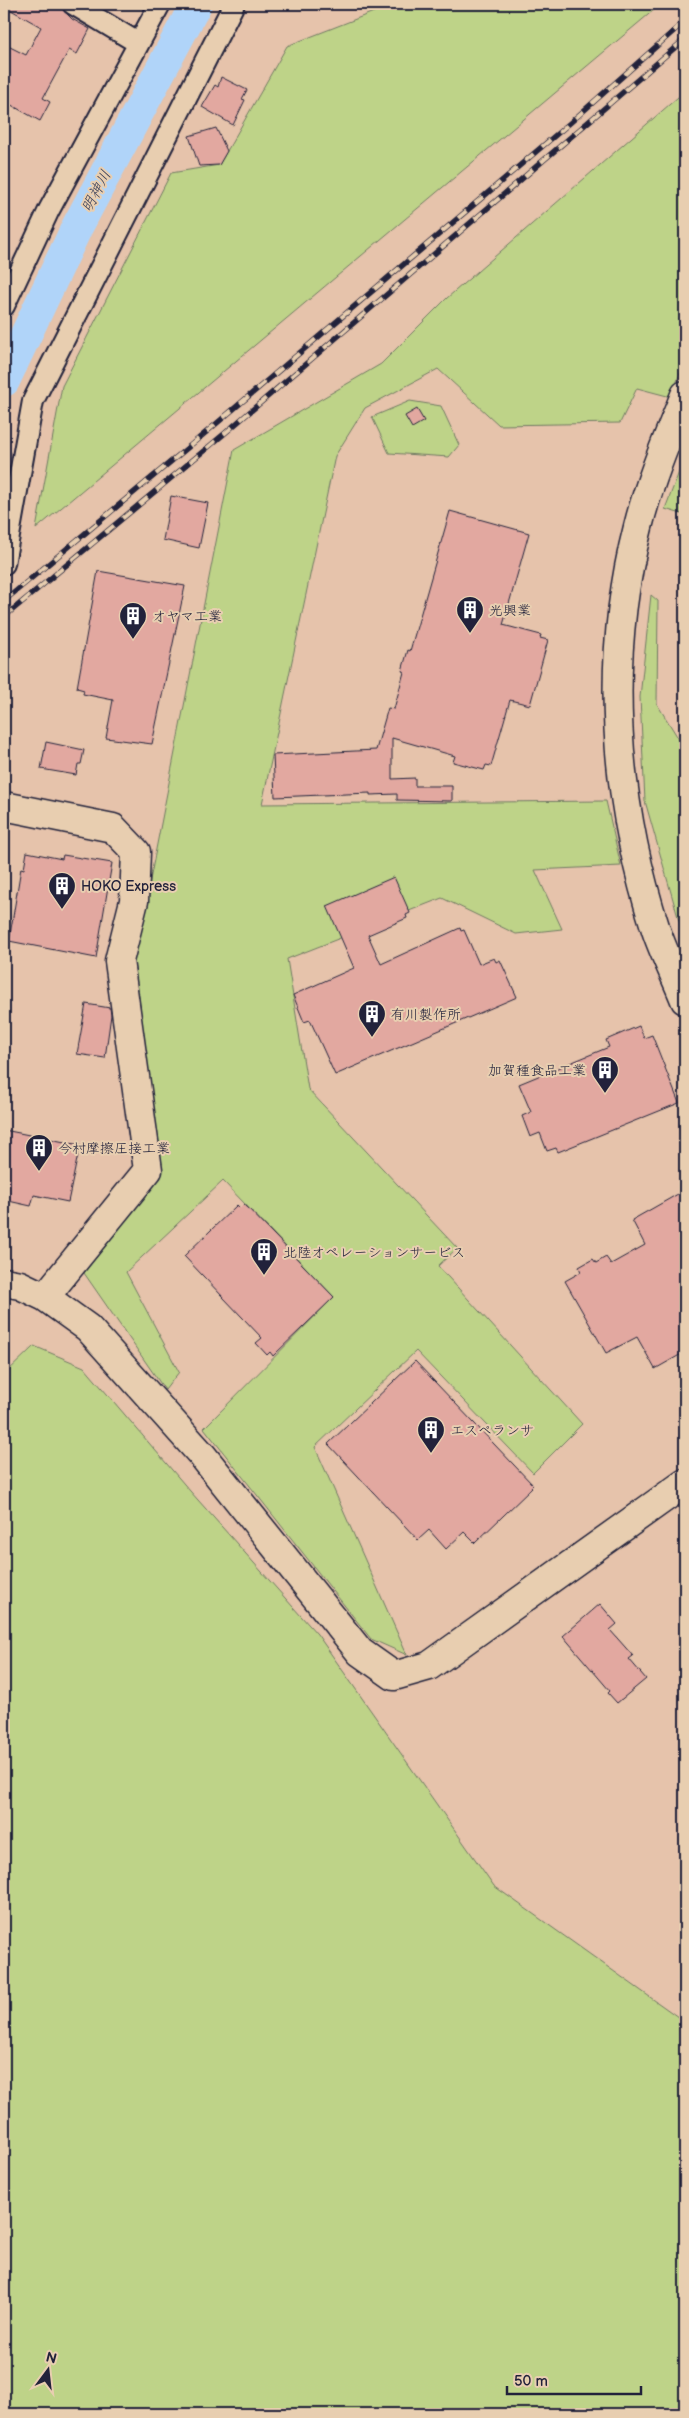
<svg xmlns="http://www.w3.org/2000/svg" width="689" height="2418" viewBox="0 0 689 2418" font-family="'Balsamiq Sans','Klee One',sans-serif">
  <rect width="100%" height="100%" fill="#e6c3ab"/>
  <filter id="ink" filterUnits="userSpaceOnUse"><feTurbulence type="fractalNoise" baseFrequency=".02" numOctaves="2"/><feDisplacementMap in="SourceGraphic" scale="10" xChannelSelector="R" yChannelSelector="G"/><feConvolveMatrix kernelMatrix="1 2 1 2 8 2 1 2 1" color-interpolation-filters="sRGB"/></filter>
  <g filter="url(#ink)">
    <path fill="#bed388" stroke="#707a62" d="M394 4H661L36 529 62 386 171 173 219 165 287 46Z
      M685 91V240L680 261 685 262V360L671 397 637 388 620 423 499 425 438 369 365 408 335 456 262 804 606 801 621 866 535 870 562 929 516 934 442 898 287 959 308 1089 457 1248 438 1266 582 1424 533 1473 416 1351 315 1447 407 1655 371 1639 204 1428 334 1297 223 1181 126 1272 179 1372 165 1390 84 1273 162 1173 134 962 234 450 381 364 447 298Z
      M410 401 441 406 459 445 449 457 389 453 372 417Z
      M685 456V515L665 509Z
      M651 595 658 601 657 704 685 749V942L645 801 640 697Z
      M34 1346 84 1367 190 1491 317 1634 494 1886 685 2022V2414H4V1375Z"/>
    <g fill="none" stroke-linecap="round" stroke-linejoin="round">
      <path stroke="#b0d4f9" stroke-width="32" d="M4 381 77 227 196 4"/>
    </g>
    <path fill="#e2a8a0" stroke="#22223b" d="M4 4H61L63 10 72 19 90 29 77 54 69 50 43 98 50 102 40 121 4 101V44L26 55 41 27 4 6Z
      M221 77 247 90 242 99 245 100 233 125 202 107 215 85 218 87Z
      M216 128 227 151 219 165 199 166 189 136Z
      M417 409 424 421 412 428 405 416Z
      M171 496 208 503 199 548 163 540Z
      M450 511 529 533 503 625 541 635 540 638 548 640 530 705 510 700 491 766 486 765 484 770 453 762 455 756 392 738V779L415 778V786H452V801L397 800V794L370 795V793L275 797 273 755 376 750 388 708 394 709 404 672 402 671 408 650 410 651Z
      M98 571 185 586 152 744 106 738 113 700 83 694 84 690 77 688Z
      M46 742 84 750 81 764H78L76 775 41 769Z
      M27 852 62 859 63 855 112 863 96 958 9 941 21 868 24 869Z
      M394 877 410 913 406 915 407 918 368 935 381 964 460 928 461 931 464 930 479 964 494 958 496 962 500 960 517 997 335 1075 310 1020 304 1022 293 995 354 968 327 906Z
      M86 1004 110 1008 111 1015 105 1058 77 1054Z
      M639 1026 644 1038 652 1035 679 1103 558 1152 556 1148 547 1151 540 1133 530 1137 522 1116 531 1112 519 1084 609 1047 606 1040Z
      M4 1130 80 1145 68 1202 34 1195 31 1206 4 1200Z
      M685 1190V1352L655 1369 637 1337 606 1353 565 1281 581 1272 579 1267 593 1259 596 1263 606 1257 611 1264 645 1245 632 1220Z
      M244 1204 334 1297 273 1356 270 1352 267 1355 256 1343 262 1338 184 1256 237 1205 240 1208Z
      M415 1361 533 1485 531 1487 532 1488 475 1543 464 1532 446 1549 429 1530 418 1540 328 1444Z
      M600 1604 617 1624 610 1630 633 1656 629 1659 646 1679 617 1703 608 1693 610 1691 563 1636Z"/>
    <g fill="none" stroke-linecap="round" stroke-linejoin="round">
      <defs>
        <path id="street" d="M73 4 138 43
          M4 306 49 210 160 4
          M4 564 33 401 234 4"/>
        <path id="secondary" d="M685 395C668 437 649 482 638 527 604 659 614 800 656 930 664 954 676 977 685 1000
          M4 806 113 828 136 852 134 901 119 961 148 1170 45 1297
          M4 1282 20 1285 45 1297 88 1328 202 1455 360 1652 394 1676 429 1666 685 1483"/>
      </defs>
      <use href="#street" stroke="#22223b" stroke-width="24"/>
      <use href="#secondary" stroke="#22223b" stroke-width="31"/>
      <use href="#street" stroke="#e8ceb0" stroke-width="20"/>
      <use href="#secondary" stroke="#e8ceb0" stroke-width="28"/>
      <defs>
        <path id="rail" d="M4 601 216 424 571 122 685 21
          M4 617 224 434 685 39"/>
      </defs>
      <use href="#rail" stroke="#22223b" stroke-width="5.5"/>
      <use href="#rail" stroke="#e8ceb0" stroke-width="4" stroke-dasharray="11" stroke-linecap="butt"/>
    </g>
  </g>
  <defs>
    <symbol id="building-pin" viewBox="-11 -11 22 30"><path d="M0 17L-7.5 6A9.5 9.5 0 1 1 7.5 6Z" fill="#22223b" stroke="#e8ceb0"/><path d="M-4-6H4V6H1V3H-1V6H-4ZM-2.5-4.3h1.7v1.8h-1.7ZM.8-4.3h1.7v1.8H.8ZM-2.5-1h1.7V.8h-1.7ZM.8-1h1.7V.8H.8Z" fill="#fff"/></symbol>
  </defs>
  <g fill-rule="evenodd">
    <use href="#building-pin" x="454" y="594" width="32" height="43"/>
    <use href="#building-pin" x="117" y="600" width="32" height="43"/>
    <use href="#building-pin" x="46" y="870" width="32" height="43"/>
    <use href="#building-pin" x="356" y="998" width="32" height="43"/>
    <use href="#building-pin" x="589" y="1054" width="32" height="43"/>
    <use href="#building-pin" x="23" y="1132" width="32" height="43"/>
    <use href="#building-pin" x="248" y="1236" width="32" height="43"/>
    <use href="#building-pin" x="415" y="1414" width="32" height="43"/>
  </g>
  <g text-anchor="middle" stroke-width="4" stroke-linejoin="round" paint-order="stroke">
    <g font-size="14" fill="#22223b" stroke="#e8ceb0" text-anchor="start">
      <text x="489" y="615">光興業</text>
      <text x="152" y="621">オヤマ工業</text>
      <text x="81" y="891">HOKO Express</text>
      <text x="391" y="1019">有川製作所</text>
      <text x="586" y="1075" text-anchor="end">加賀種食品工業</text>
      <text x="58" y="1153">今村摩擦圧接工業</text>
      <text x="283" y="1257">北陸オペレーションサービス</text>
      <text x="450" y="1435">エスペランサ</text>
    </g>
    <g font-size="15" font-style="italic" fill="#373d58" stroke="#e8ceb0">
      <text transform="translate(96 191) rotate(-62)" y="5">明神川</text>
    </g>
  </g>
  <rect width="689" height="2418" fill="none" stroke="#e8ceb0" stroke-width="20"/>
  <rect x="10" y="10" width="669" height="2398" fill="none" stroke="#22223b" stroke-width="2" filter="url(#ink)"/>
  <g transform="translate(48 2370) rotate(15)" stroke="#e8ceb0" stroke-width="4" paint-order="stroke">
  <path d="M0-4L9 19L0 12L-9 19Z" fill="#22223b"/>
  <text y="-8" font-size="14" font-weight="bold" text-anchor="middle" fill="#22223b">N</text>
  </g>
  <path d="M507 2386v8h134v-8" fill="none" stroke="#22223b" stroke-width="2.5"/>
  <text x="514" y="2386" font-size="15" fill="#22223b" stroke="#e8ceb0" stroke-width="4" paint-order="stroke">50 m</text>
</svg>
